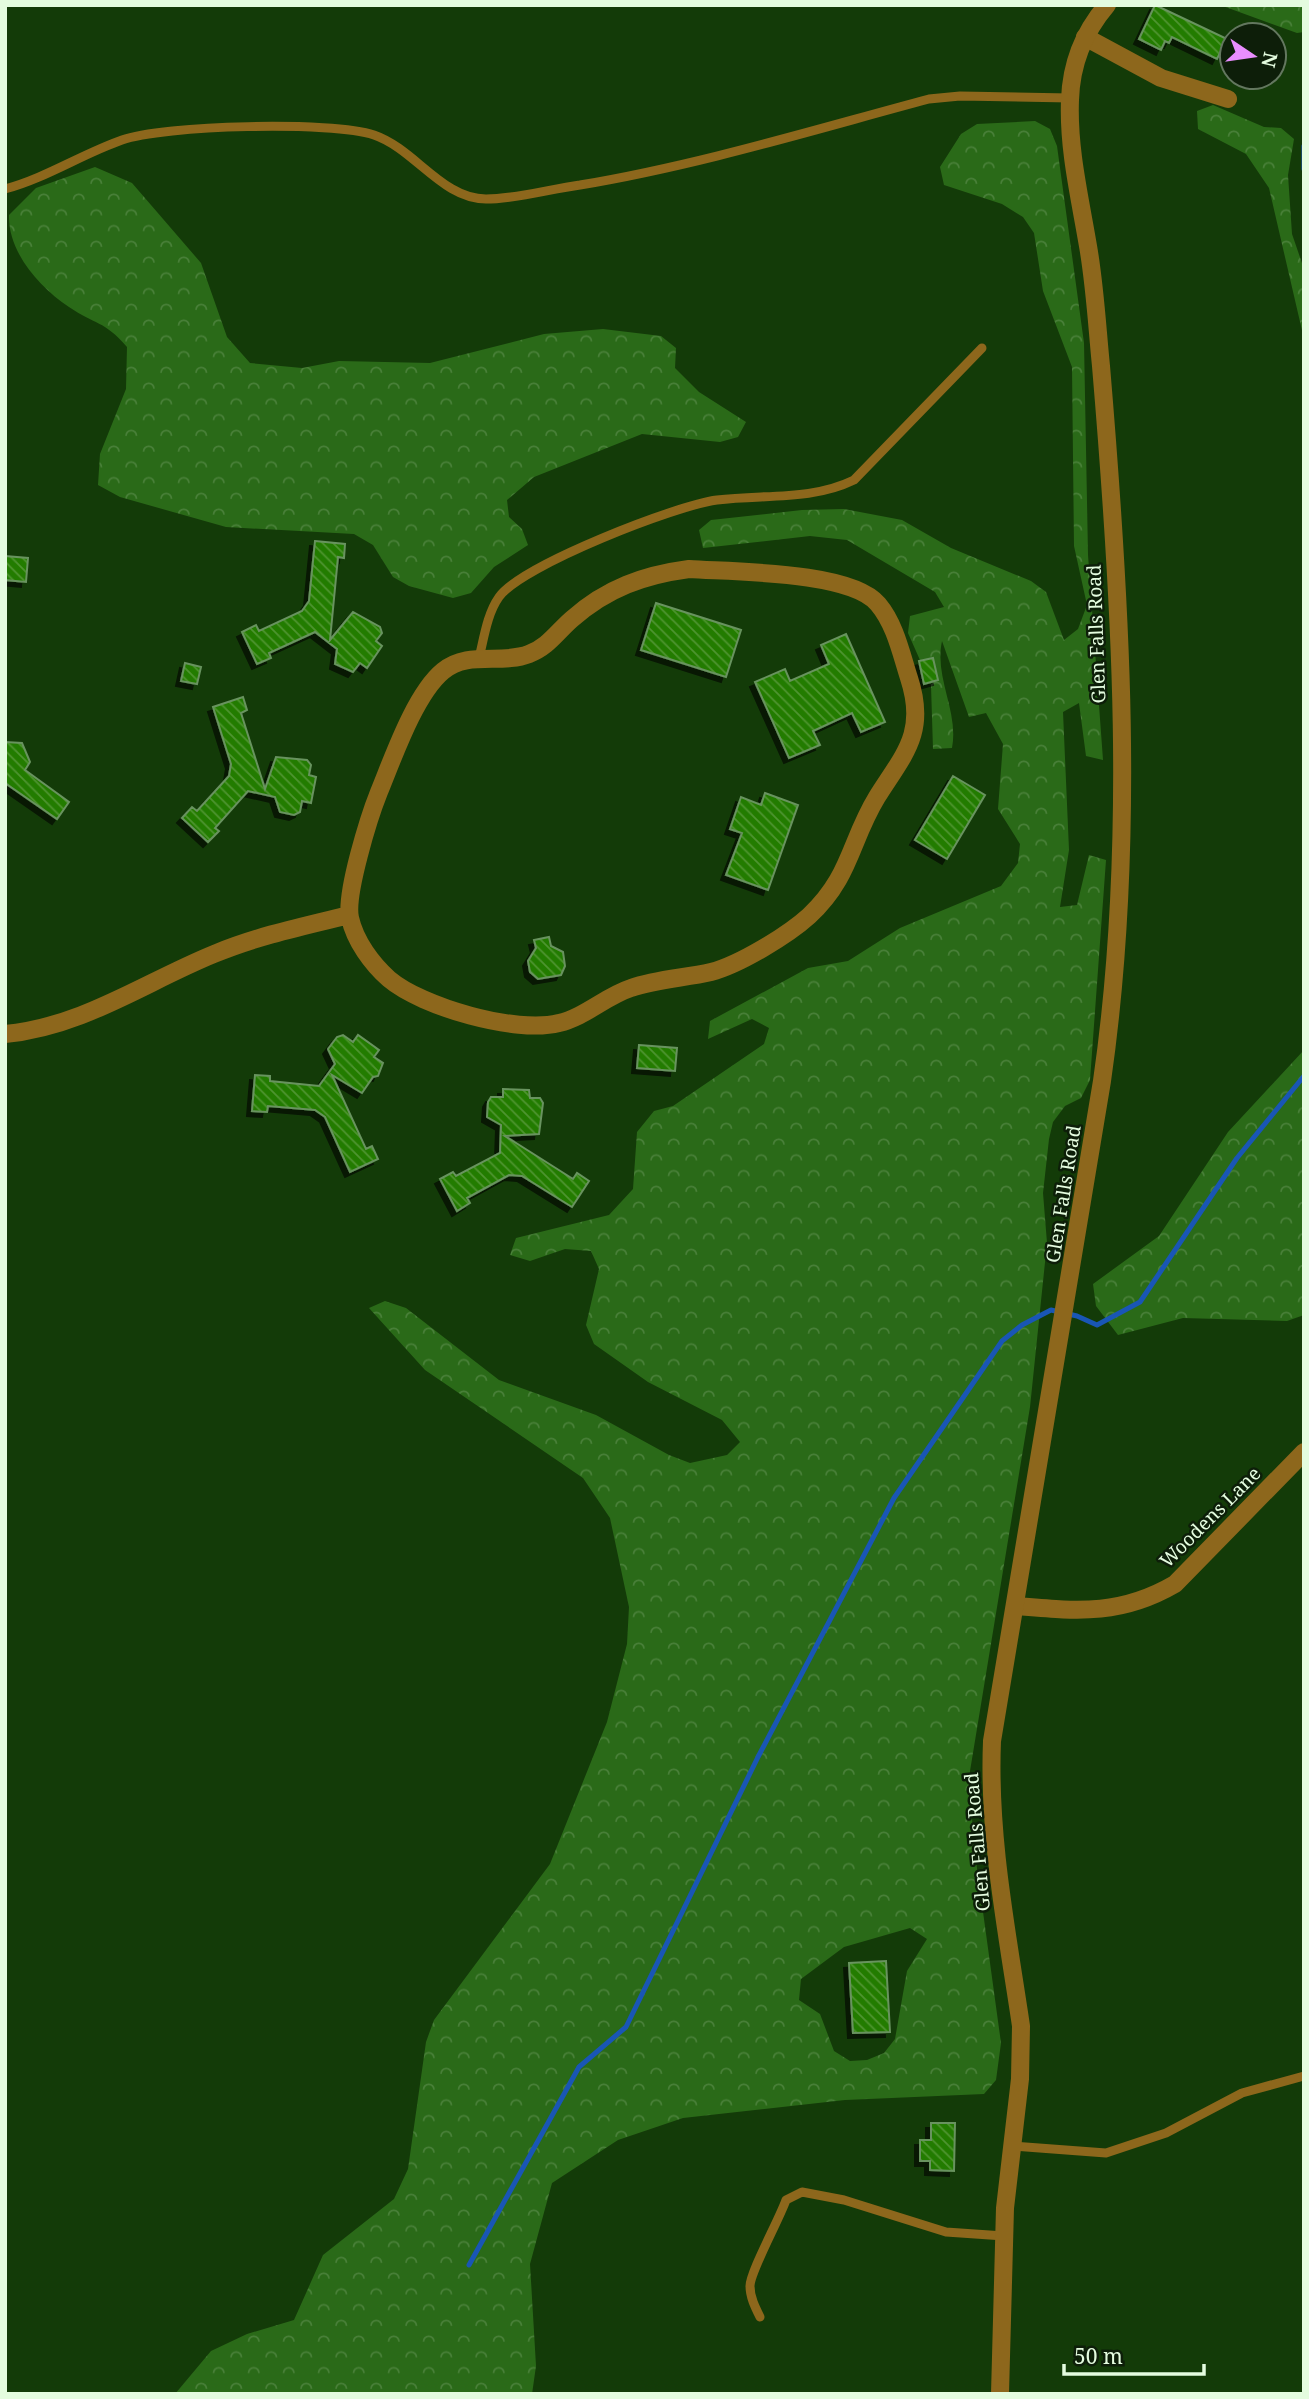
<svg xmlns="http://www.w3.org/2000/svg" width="1309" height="2399" viewBox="0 0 1309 2399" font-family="'Noto Serif',serif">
  <defs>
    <pattern id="forest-crowns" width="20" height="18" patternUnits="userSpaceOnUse" patternTransform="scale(1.75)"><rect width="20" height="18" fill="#2a6a18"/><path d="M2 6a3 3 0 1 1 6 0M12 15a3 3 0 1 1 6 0" fill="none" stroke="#498039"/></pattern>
    <pattern id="building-back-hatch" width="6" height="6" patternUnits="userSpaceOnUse" patternTransform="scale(1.75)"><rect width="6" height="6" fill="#247b00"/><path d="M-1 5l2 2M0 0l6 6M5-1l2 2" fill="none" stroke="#4e9531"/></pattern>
    <filter id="shadow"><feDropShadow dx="-5" dy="5" stdDeviation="0" flood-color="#0009"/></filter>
  </defs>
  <rect width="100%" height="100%" fill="#133b08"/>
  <path fill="url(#forest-crowns)" fill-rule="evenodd" d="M1220 5H1304V32L1297 33Z
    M1213 105 1264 127 1281 128 1294 139 1288 175 1292 234 1304 269V339L1269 188 1246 154 1198 129 1197 111Z
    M1035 121 1050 129 1057 146 1084 343 1088 555 1103 760 1086 756 1079 703 1063 712 1069 850 1060 907 1077 905 1089 855 1106 860 1090 1080 1081 1098 1065 1106 1053 1122 1049 1139 1043 1193 1047 1243 1030 1407 970 1771 973 1839 1001 2043 996 2080 984 2094 845 2100 683 2118 618 2140 552 2183 530 2264 536 2366 532 2394H175L211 2351 247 2334 294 2320 323 2255 394 2199 408 2169 426 2042 434 2020 550 1864 607 1722 627 1644 629 1607 610 1518 583 1478 425 1370 369 1308 385 1301 406 1308 499 1380 596 1415 669 1455 690 1463 727 1455 740 1442 722 1420 648 1382 594 1344 586 1325 599 1269 591 1251 565 1249 530 1261 510 1255 516 1238 609 1215 633 1189 637 1132 654 1111 673 1106 764 1044 769 1028 752 1019 708 1039 710 1021 808 968 848 961 900 928 1001 886 1018 863 1020 844 998 809 1003 744 986 713 969 717 942 641C934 678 959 711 952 748L933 749 931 685 908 633 910 616 944 607 935 592 847 540 810 536 703 548 699 530 711 520 802 510 844 509 902 520 951 548 1031 581 1046 592 1064 640 1078 629 1087 605 1074 546 1072 367 1043 291 1034 233 1023 217 1002 204 944 185 940 167 961 134 977 124ZM910 1928 927 1939 907 1971 895 2039 884 2053 867 2060 850 2061 834 2051 820 2014 799 2000 801 1979 844 1947Z
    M95 167 132 183 201 263 227 337 250 363 302 368 339 361 430 363 544 334 603 329 661 336 676 348 675 368 699 392 746 422 738 437 720 442 642 434 534 477 507 500 509 517 522 529 528 545 494 567 471 593 453 598 409 586 393 577 373 545 354 534 226 527 120 497 98 485 100 454 126 389 127 347C104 320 95 325 69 307 39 287 8 252 9 215L36 188Z
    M1304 1050V1315L1287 1321 1183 1318 1118 1335 1096 1306 1093 1284 1159 1236 1228 1132Z"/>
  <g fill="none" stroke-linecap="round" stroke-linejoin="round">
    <path stroke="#1956b5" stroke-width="5" d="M1304 146V169
      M469 2265 579 2067 626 2027 758 1757 894 1498 1002 1341 1022 1325 1051 1310 1077 1316 1097 1325 1140 1302 1237 1158 1304 1076"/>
  </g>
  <path fill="url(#building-back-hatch)" stroke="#68935e" stroke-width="2" filter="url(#shadow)" d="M1155 5 1227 39 1217 59 1172 37 1169 43 1165 41 1161 50 1139 39Z
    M315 541 345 544 344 558 338 557 330 640 353 612 380 627 382 633 376 641 382 646 367 668 360 663 353 672 335 664 337 649 315 632 269 653 271 658 257 664 242 632 256 625 259 631 302 611 309 601Z
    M5 556 28 558 26 582 5 580Z
    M656 603 741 630 726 677 641 650Z
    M846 634 885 722 861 732 852 713 813 731 820 745 789 758 755 682 785 669 790 681 829 664 821 645Z
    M933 658 938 680 924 684 919 661Z
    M185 663 201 667 197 684 181 681Z
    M243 697 247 710 241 713 265 789 276 757 307 760 311 765 309 775 316 777 311 803 302 801 300 812 294 815 280 812 275 797 248 791 215 828 219 831 208 842 182 818 192 807 197 811 229 776 231 764 213 707Z
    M5 742 22 743 30 762 25 770 69 802 57 819 5 783Z
    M953 776 985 795 947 859 915 840Z
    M765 793 798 805 768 890 726 875 742 833 730 829 741 797 761 805Z
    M549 937 551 946 563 952 565 966 561 975 538 979 530 972 528 961 536 948 534 940Z
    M343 1035 353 1042 358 1035 379 1050 374 1057 383 1063 378 1076 373 1077 362 1093 332 1075 366 1149 372 1146 378 1159 350 1172 325 1117 315 1110 268 1106 267 1112 252 1111 255 1075 270 1076V1081L319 1086 335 1064 328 1049 337 1037Z
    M639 1045 677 1048 675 1071 637 1068Z
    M503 1089 529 1090 530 1098H540L543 1103 539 1134 505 1136 573 1179 577 1173 589 1181 572 1207 522 1176 509 1175 467 1198 470 1203 457 1211 440 1179 453 1172 456 1176 500 1153 501 1125 487 1117 488 1102 491 1097H503Z
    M886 1961 890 2032 853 2033 849 1963Z
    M931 2123H955L954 2171 930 2170V2161H920V2140H931Z"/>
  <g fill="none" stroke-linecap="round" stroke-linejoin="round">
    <path stroke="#8d671c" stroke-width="9" d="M5 189C46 178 82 154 122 140 162 125 333 121 374 135 415 149 442 199 486 199 517 199 550 189 580 185 699 165 813 130 929 99L960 96 1070 98
      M479 658C484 638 487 614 499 597 522 565 677 505 717 500 763 494 811 501 854 480L982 348
      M1012 2146 1106 2153 1166 2133 1242 2093 1304 2076
      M760 2317C755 2307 750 2297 750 2286 750 2272 779 2220 786 2200L802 2192 844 2200 946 2232 1004 2236"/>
    <path stroke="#8d671c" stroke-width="18" d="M1085 37 1161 78 1228 99
      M689 569C732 572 851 571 878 604 895 624 901 653 909 678 927 733 904 754 877 797 850 841 851 877 809 916 788 935 739 965 711 972 685 978 657 979 631 988 606 996 585 1017 559 1023 516 1034 422 1007 389 979 372 964 355 941 350 918 345 894 369 817 379 792 393 758 415 694 443 671 468 650 501 665 529 654 548 647 557 632 572 619 607 588 644 575 689 569Z
      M5 1034C82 1027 145 982 214 954 257 936 304 926 349 915
      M1015 1606C1077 1611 1120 1616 1175 1584L1304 1452"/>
    <path stroke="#8d671c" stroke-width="18" d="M1000 2394 1005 2208 1020 2079 1021 2026C1007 1931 988 1837 992 1741L1102 1081C1136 845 1121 603 1101 366 1097 326 1095 286 1088 246 1080 198 1068 149 1070 100 1071 65 1084 32 1107 5"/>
  </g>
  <g text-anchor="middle" stroke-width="5" stroke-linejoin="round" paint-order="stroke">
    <g font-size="19" fill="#e4fcdf" stroke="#0d1e09">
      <text transform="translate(1096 634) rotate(-92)" y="7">Glen Falls Road</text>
      <text transform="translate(1063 1194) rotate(-81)" y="7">Glen Falls Road</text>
      <text transform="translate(1210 1517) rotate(-45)" y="7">Woodens Lane</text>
      <text transform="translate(977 1842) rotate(-95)" y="7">Glen Falls Road</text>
    </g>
  </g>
  <rect width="1309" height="2399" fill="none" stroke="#e4fcdf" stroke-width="14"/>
  <g transform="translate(1253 56) rotate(103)"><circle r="33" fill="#0d1e09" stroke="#63775f" stroke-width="2"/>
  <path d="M0-5L12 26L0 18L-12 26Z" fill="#e98efe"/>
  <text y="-10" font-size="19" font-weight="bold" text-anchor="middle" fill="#e4fcdf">N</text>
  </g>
  <path d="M1064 2364v10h140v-10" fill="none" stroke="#e4fcdf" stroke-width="3.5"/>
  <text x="1074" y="2364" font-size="21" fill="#e4fcdf" stroke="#0d1e09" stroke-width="5" paint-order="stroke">50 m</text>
</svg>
